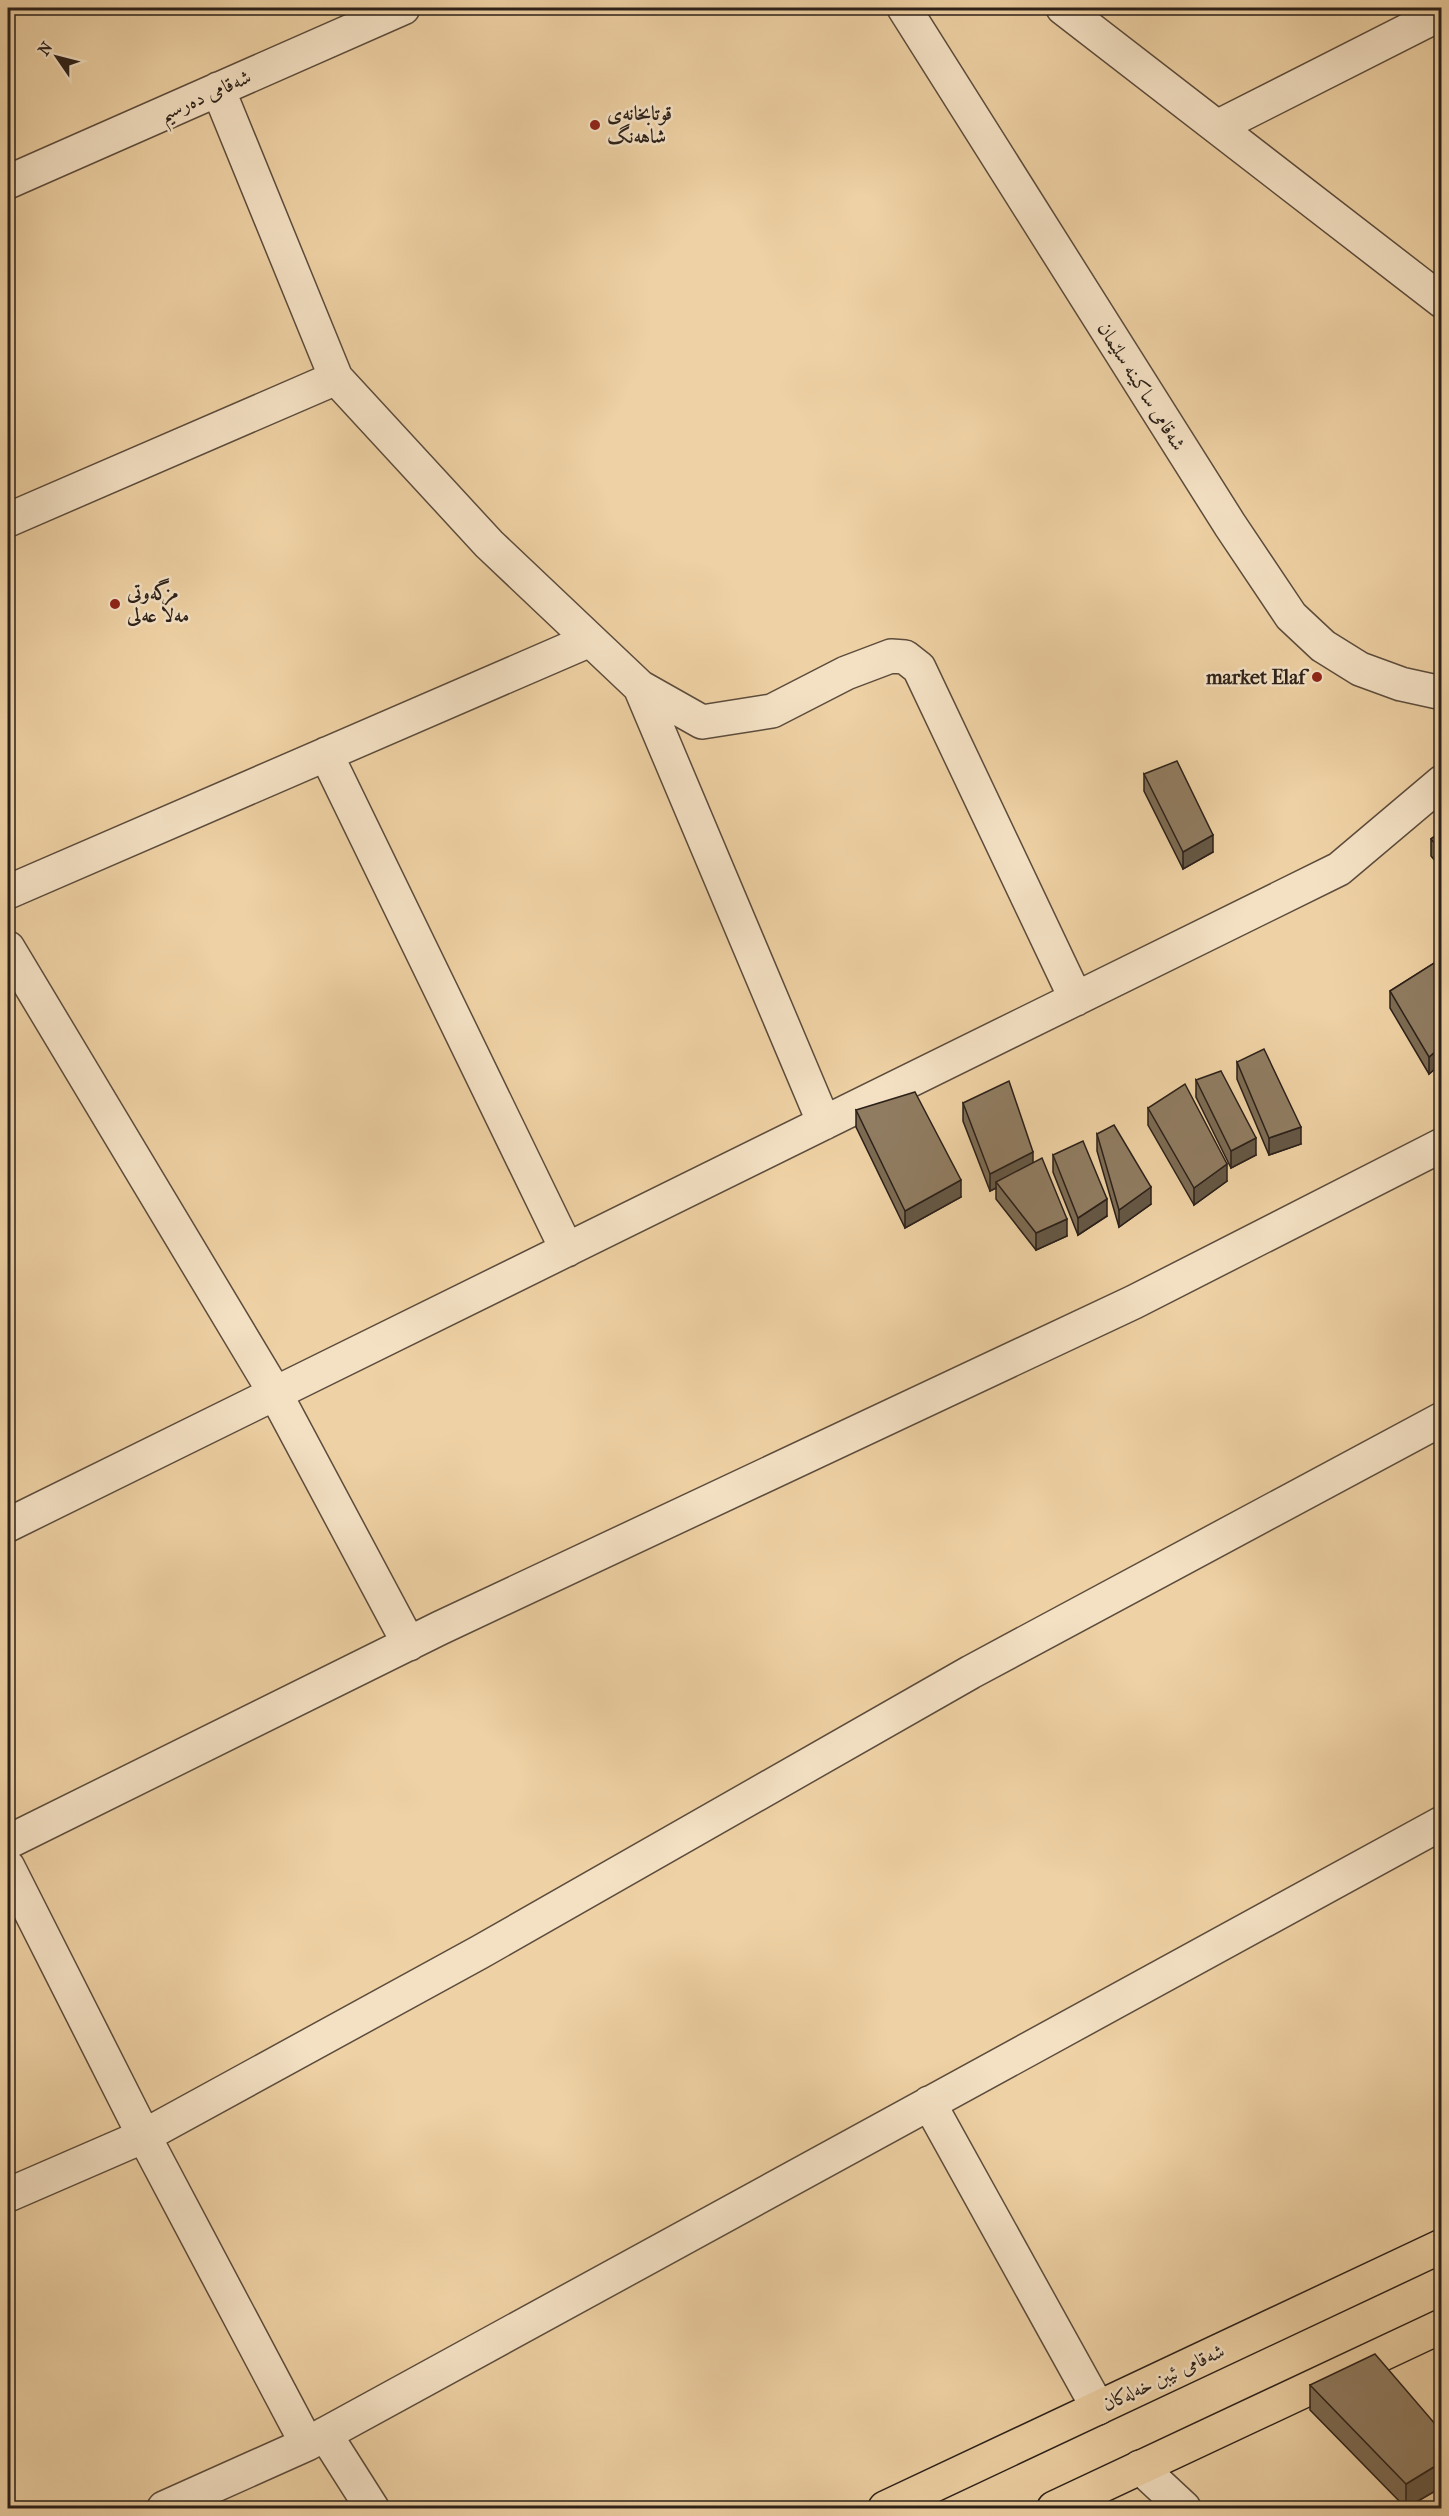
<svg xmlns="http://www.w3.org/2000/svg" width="1449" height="2516" viewBox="0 0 1449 2516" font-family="'IM FELL French Canon',Amiri,serif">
  <rect width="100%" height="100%" fill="#eed1a4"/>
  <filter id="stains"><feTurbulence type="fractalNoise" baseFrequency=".00333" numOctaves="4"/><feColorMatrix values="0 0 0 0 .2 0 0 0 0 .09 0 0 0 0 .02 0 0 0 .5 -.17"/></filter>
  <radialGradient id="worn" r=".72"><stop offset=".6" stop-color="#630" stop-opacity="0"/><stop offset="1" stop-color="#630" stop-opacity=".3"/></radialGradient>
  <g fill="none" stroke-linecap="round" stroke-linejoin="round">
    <defs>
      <path id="minor" d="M904 8 1230 525 1291 616 1323 646 1360 669 1401 684 1442 693
        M1063 8 1442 301
        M218 89 336 378 489 544 640 687 824 1123
        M1217 127 1442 13
        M8 182 403 8
        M8 520 336 378
        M640 687 702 722 772 711 846 673 891 656 905 657 919 668 1076 999
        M326 754 567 1250
        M8 892 590 640
        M8 948 275 1393 409 1644
        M8 1525 1339 869 1442 782
        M8 1842 440 1628 1134 1302 1442 1145
        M8 1867 144 2136 307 2444
        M929 2103 1098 2408
        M8 2195 144 2136 480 1952 971 1672 1442 1419
        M325 2434 372 2508
        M1140 2467 1184 2508
        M164 2508 307 2444 1442 1823"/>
      <path id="major" d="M885 2508 1442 2246
        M1054 2508 1442 2326"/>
    </defs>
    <use href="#minor" stroke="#5c4c3c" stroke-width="36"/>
    <use href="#major" stroke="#2b2019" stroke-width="36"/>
    <use href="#minor" stroke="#f4e1c4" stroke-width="33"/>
    <use href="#major" stroke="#eed1a4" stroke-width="33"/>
  </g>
  <path fill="#7c6b53" stroke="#2b2019" stroke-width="1.5" d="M1144 774 1213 852 1183 869 1144 791Z
    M1442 831V869L1431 856V839Z
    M1442 958V1063L1429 1074 1390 1008V991Z
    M1237 1062 1301 1144 1269 1155 1237 1079Z
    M1196 1080 1256 1155 1231 1168 1196 1097Z
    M963 1103 1033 1163 1067 1236 1036 1250 996 1199V1188L990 1191 963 1121Z
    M1148 1108 1227 1181 1194 1205 1148 1125Z
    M856 1110 961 1197 905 1228 856 1127Z
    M1097 1134 1151 1204 1119 1227 1097 1151Z
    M1053 1155 1107 1216 1078 1235 1053 1172Z
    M1310 2385 1442 2432V2487L1406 2508 1310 2410Z"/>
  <path fill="#655744" stroke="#2b2019" stroke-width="1.5" d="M1213 835V852L1183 869V852Z
    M1442 1046V1063L1429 1074V1057Z
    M1301 1127V1144L1269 1155V1138Z
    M1256 1138V1155L1231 1168V1151Z
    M1033 1152V1169L996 1182V1188L990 1191V1174Z
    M1227 1164V1181L1194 1205V1188Z
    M961 1180V1197L905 1228V1211Z
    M1151 1187V1204L1119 1227V1210Z
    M1107 1199V1216L1078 1235V1218Z
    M1067 1219V1236L1036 1250V1233Z
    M1442 2462V2487L1406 2508V2484Z"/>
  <path fill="#907c61" stroke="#2b2019" stroke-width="1.5" d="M1177 761 1213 835 1183 852 1144 774Z
    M1442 831V852L1431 839Z
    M1442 958V1046L1429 1057 1390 991Z
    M1264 1049 1301 1127 1269 1138 1237 1062Z
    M1221 1071 1256 1138 1231 1151 1196 1080Z
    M1009 1081 1033 1152 990 1174 963 1103Z
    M1185 1084 1227 1164 1194 1188 1148 1108Z
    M915 1092 961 1180 905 1211 856 1110Z
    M1114 1125 1151 1187 1119 1210 1097 1134Z
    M1083 1141 1107 1199 1078 1218 1053 1155Z
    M1042 1158 1067 1219 1036 1233 996 1182Z
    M1375 2354 1442 2432V2462L1406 2484 1310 2385Z"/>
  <g fill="#8f2418" stroke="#f4e1c4" stroke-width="2">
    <circle cx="595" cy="125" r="6"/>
    <circle cx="115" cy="604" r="6"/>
    <circle cx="1317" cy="677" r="6"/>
  </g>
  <g text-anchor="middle" stroke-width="5" stroke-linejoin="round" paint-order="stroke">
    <g font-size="20" fill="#2b2019" stroke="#f4e1c4">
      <text transform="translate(205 95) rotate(-24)" y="7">شەقامی دەرسیم</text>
      <text transform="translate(1142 386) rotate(58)" y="7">شەقامی ساکینە سلێمان</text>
      <text transform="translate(1163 2377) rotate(-25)" y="7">شەقامی ئیبن خەلەکان</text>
    </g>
    <g font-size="20" font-weight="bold" fill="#2b2019" stroke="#f4e1c4" text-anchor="start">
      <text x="607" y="120">قوتابخانەى<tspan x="607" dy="23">شاهەنگ</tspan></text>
      <text x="127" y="599">مزگەوتی<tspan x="127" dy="23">مەلا عەلی</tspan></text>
      <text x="1305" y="684" text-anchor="end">market Elaf</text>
    </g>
  </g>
  <rect width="1449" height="2516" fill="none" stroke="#eed1a4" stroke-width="30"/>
  <rect x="9" y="9" width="1431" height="2498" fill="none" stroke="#2b2019" stroke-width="3"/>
  <rect x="15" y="15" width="1419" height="2486" fill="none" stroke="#2b2019" stroke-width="1.5"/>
  <g transform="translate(57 57) rotate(305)" stroke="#f4e1c4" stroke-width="4.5" paint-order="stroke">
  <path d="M0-4.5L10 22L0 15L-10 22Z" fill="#2b2019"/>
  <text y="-9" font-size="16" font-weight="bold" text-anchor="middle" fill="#2b2019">N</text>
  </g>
  <rect width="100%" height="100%" filter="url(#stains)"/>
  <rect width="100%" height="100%" fill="url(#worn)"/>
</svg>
